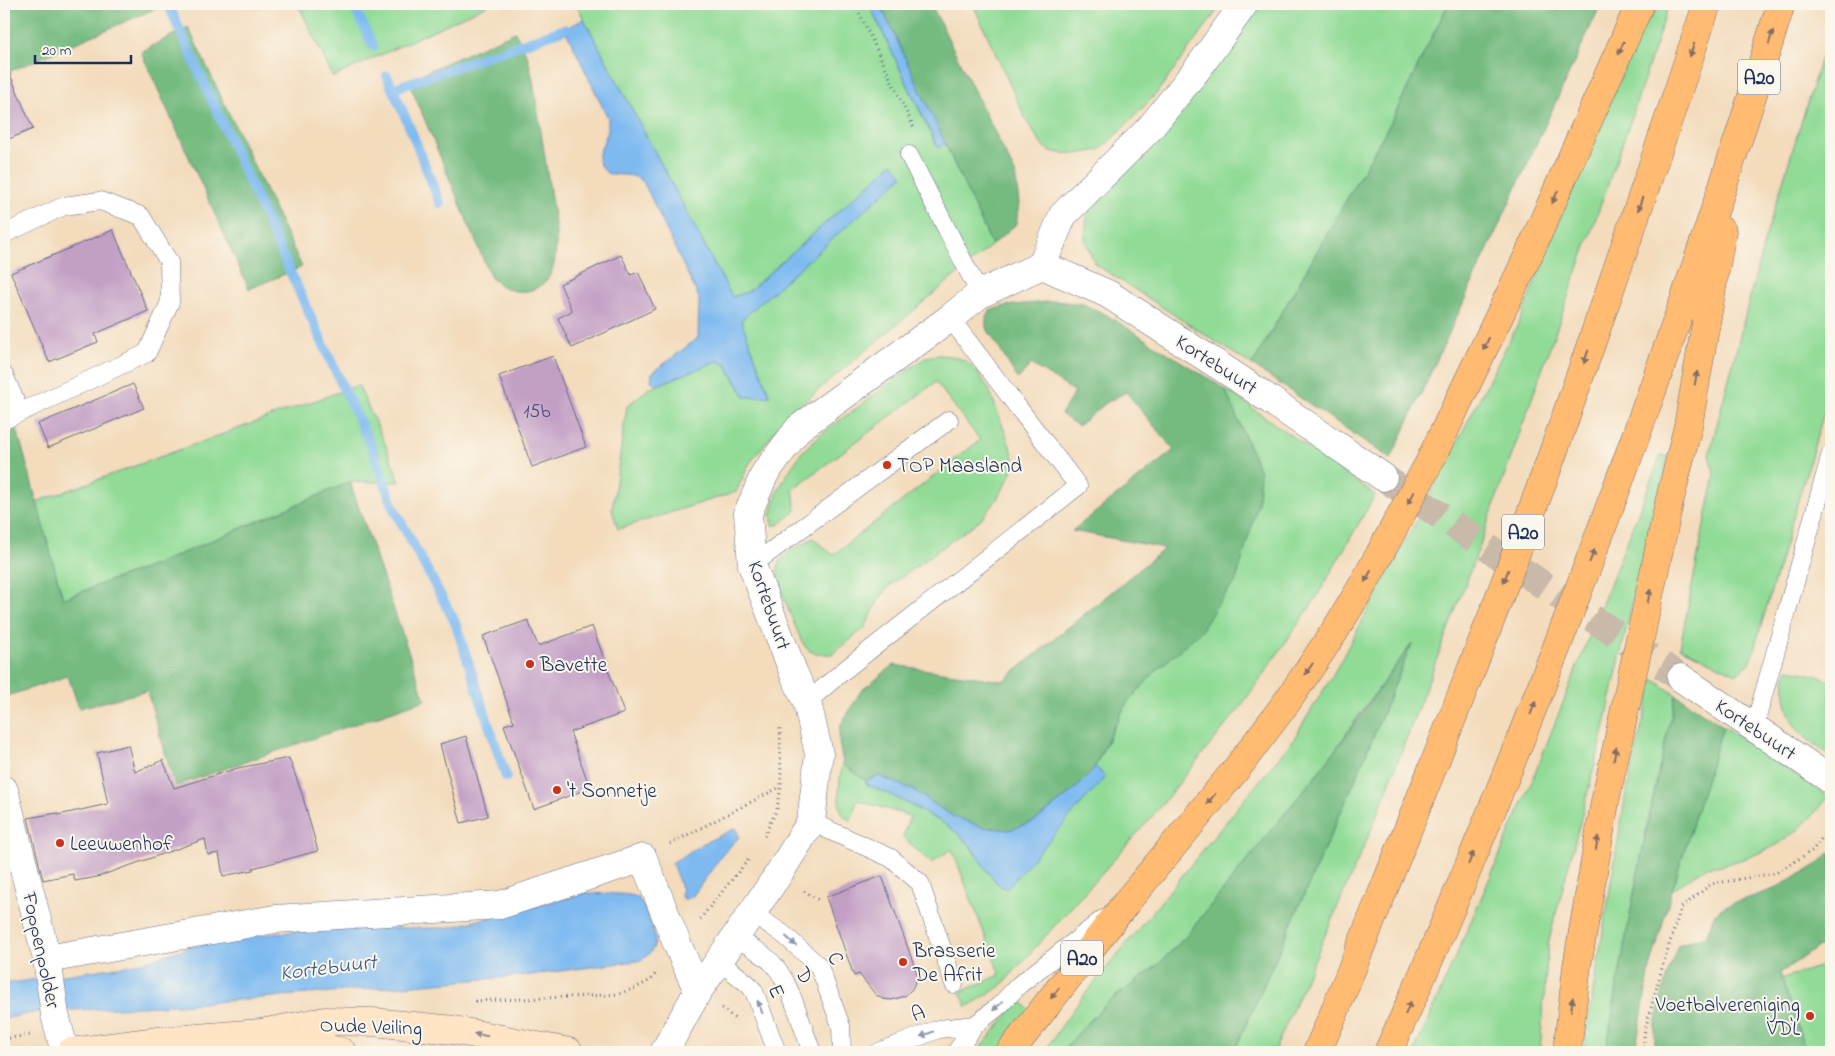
<svg xmlns="http://www.w3.org/2000/svg" width="1835" height="1056" viewBox="0 0 1835 1056" font-family="'Indie Flower',sans-serif">
  <rect width="100%" height="100%" fill="#fbf7ec"/>
  <filter id="ink" filterUnits="userSpaceOnUse"><feTurbulence type="fractalNoise" baseFrequency=".02" numOctaves="2"/><feDisplacementMap in="SourceGraphic" scale="10" xChannelSelector="R" yChannelSelector="G"/><feConvolveMatrix kernelMatrix="1 2 1 2 8 2 1 2 1" color-interpolation-filters="sRGB"/></filter>
  <filter id="wash" filterUnits="userSpaceOnUse"><feTurbulence type="fractalNoise" baseFrequency=".0096" numOctaves="4" result="noise"/><feDisplacementMap in="SourceGraphic" scale="20" xChannelSelector="R" yChannelSelector="G"/><feGaussianBlur stdDeviation="1.12" result="paint"/><feColorMatrix in="noise" values="0 0 0 0 0 0 0 0 0 0 0 0 0 0 0 0 0 1.4 0 .05"/><feComposite in="paint" operator="in"/></filter>
  <g filter="url(#wash)">
    <rect width="100%" height="100%" fill="#f3dbbc"/>
    <path fill="#91db97" stroke="#56857a" d="M298 4H490L333 77Z
      M576 4H869L937 147 945 143 992 245 787 416 749 464 736 492 618 529 612 510 627 406 648 389 717 361 725 364 745 397 770 396 741 320 903 176 893 163 748 292 732 297Z
      M973 4H1222L1156 94 1120 131 1100 150 1075 154 1051 152 1042 145 1026 120Z
      M1259 4H1448L1391 122 1252 365 1095 264 1085 240 1087 214 1190 102Z
      M1653 4H1669L1630 122 1476 556 1375 821 1274 1052H1234L1356 778 1411 645 1361 712 1329 759 1187 935 1158 965 1107 1003 1081 1030 1062 1052H1044L1077 1004 1293 740 1334 673 1419 516 1520 320 1571 189Z
      M1831 26V389L1750 663 1736 674 1680 647 1703 530 1715 476 1709 455 1765 239Z
      M938 355 952 356 966 361 977 372 989 389 1014 457 1012 473 994 504 980 520 888 587 878 601 865 628 832 654H816L808 650 802 642C796 627 772 578 779 564 784 552 802 545 813 538L833 555 980 440 936 382 793 489 796 511 778 525H773L771 515 777 493 787 474 803 451 820 435 916 364 927 357Z
      M358 385 384 441 400 482H350L152 566 106 582 63 599 36 502Z
      M1225 389 1375 495 1315 600 1239 709 1150 819 1000 987 967 1007 960 992 1000 975 952 849 931 863 903 837 910 816 857 800 851 821C848 819 846 818 844 816 835 806 840 776 843 764L866 781 950 827 966 841 997 884 1105 777 1095 766 1126 703 1217 605 1236 581 1260 472Z
      M1661 455 1668 456 1630 612 1602 738 1548 944 1540 1052H1414L1532 781Z
      M1788 669 1795 670 1831 680V756C1822 749 1811 743 1803 735 1787 721 1780 689 1788 669Z
      M1653 679 1676 695C1648 813 1626 932 1606 1052H1583L1625 798Z
      M1723 726 1829 797 1814 814 1798 830 1777 845 1752 856 1724 865 1706 867 1672 890Z
      M1831 963V1052H1800L1777 980Z
      M1020 1000 1030 1010 998 1052H977Z"/>
    <path fill="#74bb80" stroke="#48756f" d="M4 4H166L4 74Z
      M880 4H931L1015 173 1019 203 1016 224 992 245Z
      M1448 4H1601L1391 459 1252 365 1391 122Z
      M188 27 302 267 249 289 141 52Z
      M515 32 528 58 533 80 556 230C556 244 557 259 551 273 543 290 524 295 507 289 502 287 496 281 491 278L408 80Z
      M1055 301 1083 304 1105 314 1225 389 1260 472 1258 503 1236 581 1217 605 1201 631 1156 671 1127 703 1112 730 1093 771 1071 793 1035 821 1009 830 983 827 954 817 913 790 880 776 866 781 843 764 839 741 840 726 861 691 894 665 1003 681 1165 548 1072 531 1174 450 1126 392 1106 403 1078 426 1061 414 1075 392 1031 364 1018 379 986 327V319L991 310 1006 306Z
      M16 425 63 599 106 582 152 566 350 482 425 700 175 786 147 691 79 708 68 676 4 697V432Z
      M1412 643 1356 778 1234 1052H1062L1081 1030 1107 1003 1158 965 1187 935 1329 759Z
      M1676 695 1723 726 1672 890 1650 968 1635 1052H1606C1626 932 1648 813 1676 695Z
      M1831 851V948L1818 947 1780 973 1806 1052H1655V1024L1666 979 1678 945 1706 936 1715 913 1725 906 1772 890 1817 865Z"/>
    <path fill="#7ebaf0" stroke="#4c74a7" d="M869 4H880L945 143 938 148Z
      M584 19 732 297 748 292 893 163 903 176 741 320 770 396 745 397 726 364 717 361 658 385 651 381 652 373 698 338 699 298 644 183C634 172 622 176 608 174L600 165 598 156 608 131V118L565 29Z
      M1095 766 1105 777 1006 889C988 879 980 857 967 842 949 821 893 796 866 784V781L879 776 913 790 954 817 983 827 1009 830 1035 821 1071 793 1093 771Z
      M736 828 739 837 722 855 692 897 685 899 681 897 682 890 672 863 702 844Z
      M587 893C599 894 624 893 634 896 645 900 655 930 655 941 655 949 648 955 643 960L531 975 178 1005 36 1012 4 1019V984L132 965 214 940 328 928H447Z"/>
    <g fill="none" stroke-linecap="round" stroke-linejoin="round">
      <path stroke="#7ebaf0" stroke-width="10" d="M168 4 335 370 372 448 394 509 455 622 506 777
        M353 4 373 46
        M387 76 410 128 440 203
        M392 89 565 29"/>
    </g>
    <g id="blocks">
      <path fill="#c29fc5" d="M4 60 33 129 4 141Z
        M113 230 148 311 95 334 98 342 49 362 11 273Z
        M621 255 631 275 638 272 655 309 572 348 558 318 572 311 560 284Z
        M553 356 586 447 532 467 499 376Z
        M133 384 144 408 48 448 38 424Z
        M528 620 538 646 592 626 624 713 570 732 590 788 534 809 504 725 514 722 483 636Z
        M466 736 488 816 461 823 440 744Z
        M128 745 135 772 163 760 174 788 238 768 289 758 302 794 318 851 253 868V870L223 876 219 853 208 855 205 839 97 877 75 881 73 874 43 880 28 818 57 813 58 815 108 804 97 753Z
        M882 876 918 976 912 989 905 996 891 1000 883 999 876 995 859 974 854 976 826 897Z"/>
    </g>
  </g>
  <g filter="url(#ink)">
    <use href="#blocks" fill-opacity="0" stroke="#676b7f" stroke-width="1"/>
    <g fill="none" stroke-linecap="round" stroke-linejoin="round">
      <path stroke="#c8b9a9" stroke-width="28" stroke-dasharray="28 14" stroke-linecap="butt" d="M1383 477 1681 678"/>
      <defs>
        <path id="lane" d="M909 155 980 294
          M4 234 64 206 100 201 141 216 169 262 170 302 147 353 4 420
          M4 375 20 412
          M752 565 949 420
          M807 702 842 672 1078 486 950 318
          M1754 728 1831 454
          M811 822 891 858 920 883 954 984
          M752 913 783 934 819 966 841 1026 842 1052
          M734 937C748 945 765 954 775 966 792 987 802 1027 812 1052
          M719 961 748 984 754 991 777 1052
          M879 1052 939 1029 975 1025
          M956 1052 975 1025 1000 1005 1019 985 1103 919"/>
        <path id="street" d="M1042 265 1108 294 1235 376 1383 477
          M1681 678 1831 780
          M4 790 47 959 55 1015 65 1052
          M47 959 275 919 500 905 643 858 678 946 698 991
          M664 1052 698 991 778 875 811 822 819 754 807 702 794 674 752 565 748 513 765 473 799 428 950 318 980 294 1042 265 1063 215 1150 128 1199 67 1244 4"/>
        <path id="secondary" d="M270 1035 342 1052
          M71 1052 158 1041 261 1033 325 1021 372 1022 454 1030 569 1052"/>
        <path id="highway" d="M1010 1052 1129 899 1238 767 1289 699 1336 629 1364 583 1429 463 1528 256 1640 4
          M1317 1052 1334 1013C1407 831 1482 649 1549 464 1603 311 1656 158 1707 4
          M1388 1052C1450 917 1505 780 1559 641 1640 431 1715 219 1781 4
          M1567 1052 1577 966 1605 802 1669 503 1688 426 1722 231"/>
      </defs>
      <use href="#lane" stroke="#676b7f" stroke-width="19"/>
      <use href="#street" stroke="#676b7f" stroke-width="29"/>
      <use href="#secondary" stroke="#676b7f" stroke-width="29"/>
      <use href="#highway" stroke="#676b7f" stroke-width="29"/>
      <path stroke="#676b7f" stroke-width="3" stroke-dasharray="1 4" stroke-linecap="butt" d="M855 4 915 130
        M764 836 777 809 781 787 780 728
        M670 844 780 787
        M804 891 820 901
        M700 919 748 860
        M475 1001 590 996 619 994 635 988 651 980 657 972
        M722 1008 736 1020
        M4 1039 30 1035
        M1644 1052V1034L1663 964 1681 908 1711 884 1776 873 1813 850 1831 826"/>
      <use href="#lane" stroke="#fff" stroke-width="18"/>
      <use href="#street" stroke="#fff" stroke-width="28"/>
      <use href="#secondary" stroke="#ffe4c6" stroke-width="28"/>
      <use href="#highway" stroke="#ffbb71" stroke-width="28"/>
    </g>
    <defs><path id="oneway-solid" d="M-6-.8H1V-3.2L6.5 0L1 3.2V.8H-6Z" transform="scale(1.25)"/></defs>
    <g fill="#826e67">
      <use href="#oneway-solid" transform="translate(1771 37) rotate(-73)"/>
      <use href="#oneway-solid" transform="translate(1621 48) rotate(114)"/>
      <use href="#oneway-solid" transform="translate(1692 50) rotate(108)"/>
      <use href="#oneway-solid" transform="translate(1555 197) rotate(114)"/>
      <use href="#oneway-solid" transform="translate(1640 204) rotate(109)"/>
      <use href="#oneway-solid" transform="translate(1486 344) rotate(115)"/>
      <use href="#oneway-solid" transform="translate(1586 357) rotate(109)"/>
      <use href="#oneway-solid" transform="translate(1696 378) rotate(-80)"/>
      <use href="#oneway-solid" transform="translate(1411 498) rotate(118)"/>
      <use href="#oneway-solid" transform="translate(1592 556) rotate(-69)"/>
      <use href="#oneway-solid" transform="translate(1368 576) rotate(120)"/>
      <use href="#oneway-solid" transform="translate(1506 576) rotate(111)"/>
      <use href="#oneway-solid" transform="translate(1649 596) rotate(-78)"/>
      <use href="#oneway-solid" transform="translate(1309 669) rotate(124)"/>
      <use href="#oneway-solid" transform="translate(1533 708) rotate(-69)"/>
      <use href="#oneway-solid" transform="translate(1615 754) rotate(-78)"/>
      <use href="#oneway-solid" transform="translate(1211 799) rotate(129)"/>
      <use href="#oneway-solid" transform="translate(1597 843) rotate(-80)"/>
      <use href="#oneway-solid" transform="translate(1471 858) rotate(-67)"/>
      <use href="#oneway-solid" transform="translate(1055 993) rotate(128)"/>
      <use href="#oneway-solid" transform="translate(1572 1004) rotate(-83)"/>
      <use href="#oneway-solid" transform="translate(1408 1008) rotate(-67)"/>
    </g>
    <g fill="#8d97ae">
      <use href="#oneway-solid" transform="translate(791 941) rotate(42)"/>
      <use href="#oneway-solid" transform="translate(998 1006) rotate(138)"/>
      <use href="#oneway-solid" transform="translate(760 1007) rotate(-111)"/>
      <use href="#oneway-solid" transform="translate(927 1034) rotate(159)"/>
    </g>
    <use fill="#8d8a92" href="#oneway-solid" transform="translate(481 1035) rotate(-170)"/>
  </g>
  <g fill="#c8321e" stroke="#fbf7ec" stroke-width="2">
    <circle cx="887" cy="465" r="5"/>
    <circle cx="530" cy="664" r="5"/>
    <circle cx="557" cy="790" r="5"/>
    <circle cx="60" cy="843" r="5"/>
    <circle cx="903" cy="962" r="5"/>
    <circle cx="1810" cy="1016" r="5"/>
  </g>
  <g text-anchor="middle" stroke-width="4" stroke-linejoin="round" paint-order="stroke">
    <g font-size="19" fill="#454b78">
      <text x="537" y="417">15b</text>
    </g>
    <g fill="#fbf7ec" stroke="#5e6b89" stroke-width="1">
      <rect x="1738" y="59.5" width="42" height="35" rx="4"/>
      <rect x="1502" y="514.5" width="42" height="35" rx="4"/>
      <rect x="1061" y="940.5" width="42" height="35" rx="4"/>
    </g>
    <g font-size="20" font-weight="bold" fill="#1b2f5e">
      <text x="1759" y="84">A20</text>
      <text x="1523" y="539">A20</text>
      <text x="1082" y="965">A20</text>
    </g>
    <g font-size="21" fill="#1b2f5e" stroke="#fbf7ec">
      <text transform="translate(1217 364) rotate(33)" y="7">Kortebuurt</text>
      <text transform="translate(770 605) rotate(71)" y="7">Kortebuurt</text>
      <text transform="translate(1756 729) rotate(34)" y="7">Kortebuurt</text>
      <text transform="translate(42 950) rotate(78)" y="7">Foppenpolder</text>
      <text transform="translate(836 958) rotate(58)" y="7">C</text>
      <text transform="translate(805 975) rotate(64)" y="7">D</text>
      <text transform="translate(777 991) rotate(66)" y="7">E</text>
      <text transform="translate(918 1013) rotate(-20)" y="7">A</text>
      <text transform="translate(371 1026) rotate(2)" y="7">Oude Veiling</text>
    </g>
    <g font-size="21" fill="#1b2f5e" stroke="#fbf7ec" text-anchor="start">
      <text x="897" y="472">TOP Maasland</text>
      <text x="540" y="671">Bavette</text>
      <text x="567" y="797">'t Sonnetje</text>
      <text x="70" y="850">Leeuwenhof</text>
      <text x="913" y="957">Brasserie<tspan x="913" dy="24">De Afrit</tspan></text>
      <text x="1800" y="1011" text-anchor="end">Voetbalvereniging<tspan x="1800" dy="24">VDL</tspan></text>
    </g>
    <g font-size="22" font-style="italic" fill="#39598a" stroke="#fbf7ec">
      <text transform="translate(328 966) rotate(-7)" y="8">Kortebuurt</text>
    </g>
  </g>
  <rect width="1835" height="1056" fill="none" stroke="#fbf7ec" stroke-width="20"/>
  <path d="M35 55v8h96v-8" fill="none" stroke="#1b2f5e" stroke-width="2.5"/>
  <text x="42" y="55" font-size="15" fill="#1b2f5e" stroke="#fbf7ec" stroke-width="4" paint-order="stroke">20 m</text>
</svg>
